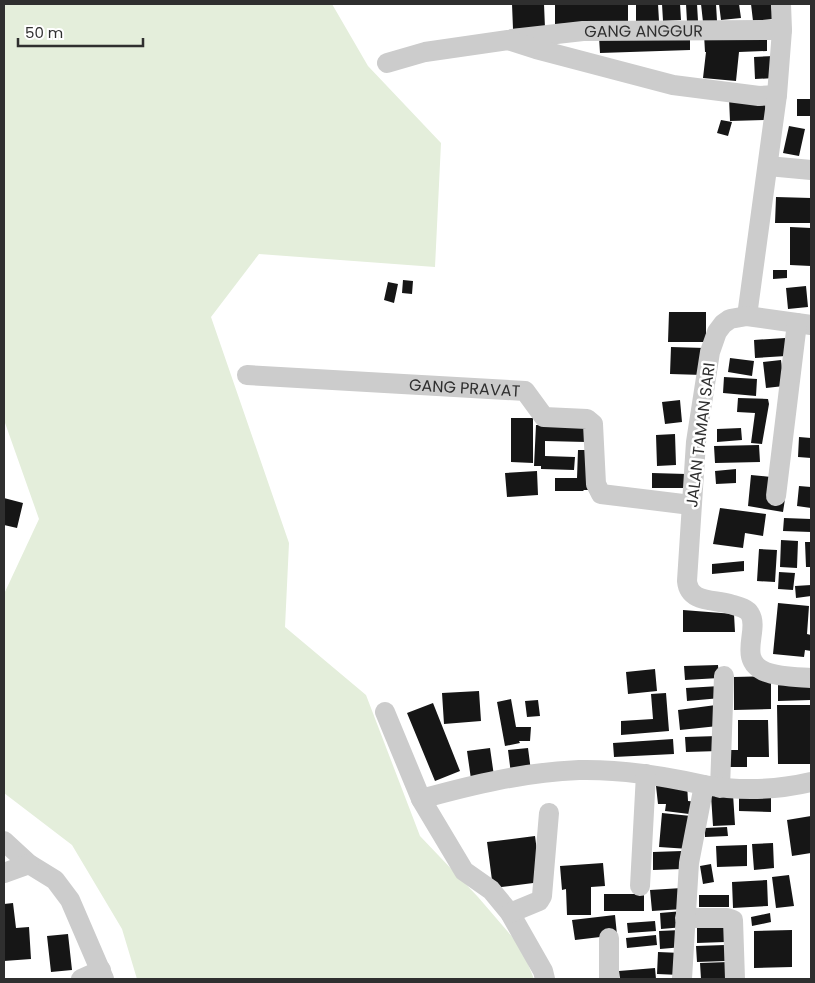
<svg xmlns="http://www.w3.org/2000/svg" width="815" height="983" viewBox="0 0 815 983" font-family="Poppins,sans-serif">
  <rect width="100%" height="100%" fill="#fff"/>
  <path fill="#e4eedb" d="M4 4H332L368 66 441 143 435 267 259 254 211 317 289 543 285 627 366 695 420 836 478 897 521 947 534 979H137L122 929 72 845 4 793V594L39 519 4 420Z"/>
  <path fill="#161616" d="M512 4H544L545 28 513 29Z
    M555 4H628V23L555 24Z
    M636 4H658L659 21 636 22Z
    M662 4H680L681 20 663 21Z
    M686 4H697L698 21 687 22Z
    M701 4H716L717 21 703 22Z
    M719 4H739L741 18 721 20Z
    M751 4H771L773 19 753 21Z
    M767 33V51L739 52 736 81 703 78 706 52H705L704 34Z
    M690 34V50L600 53 599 37Z
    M774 56 775 78 755 79 754 57Z
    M765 97 766 120 730 121 729 98Z
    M797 99H811V116H797Z
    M721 120 732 122 728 136 717 133Z
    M789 126 805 129 799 156 783 153Z
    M776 197 811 198V223H775Z
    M790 227 811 228V266L790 265Z
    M773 270H787V278L773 279Z
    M403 280 413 281 412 294 402 293Z
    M388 282 398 284 394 303 384 300Z
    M806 286 808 307 788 309 786 288Z
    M669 312H706V342H668Z
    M785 338 786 356 755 358 754 340Z
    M671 347 705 348 703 375 670 374Z
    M730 358 754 361 752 376 728 372Z
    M781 360 784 386 766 388 763 362Z
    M724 377 757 379 756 396 723 393Z
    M738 398 768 399 769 404 762 444 751 443 755 413 737 412Z
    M680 400 682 422 665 424 662 402Z
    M511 418H533V463L511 462Z
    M536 425 587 427 586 442 545 441V456L575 457 574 470 541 469V466H534Z
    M741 428 742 440 717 442V429Z
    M675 434 676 465 657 466 656 435Z
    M799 437 811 438V458L798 457Z
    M759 445 760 462 715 463 714 446Z
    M578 450H589V490H583L584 491H555V478H577Z
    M736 469V483L716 484 715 471Z
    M537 471 538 495 507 497 505 473Z
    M652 473 686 474V488H652Z
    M751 475 771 477 769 497 785 499 783 512 748 506Z
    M799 486 811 487V508L797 506Z
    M4 498 23 503 17 528 4 525Z
    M720 508 766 514 763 536 745 533 743 548 713 544Z
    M784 518 811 519V532L783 531Z
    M781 540 798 541 797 568 780 567Z
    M805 542H811V567H806Z
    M759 549 777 550 775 582 757 581Z
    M744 561V571L712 574V564Z
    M779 572 795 573 793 590 778 589Z
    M811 585V596L796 598 795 586Z
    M778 603 809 606 807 634 811 635V651L805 650 804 657 773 654Z
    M683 610 734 614 735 632H683Z
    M718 665 719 678 685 680 684 666Z
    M655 669 657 691 628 694 626 672Z
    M771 676V709L734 710V677Z
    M778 685H811V700L778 701Z
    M720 686 721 698 687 701 686 688Z
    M479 691 481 721 444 724 442 693Z
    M666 693 669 731 621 735V721L653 719 651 694Z
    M511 699 516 727H531L530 741H519L520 743 505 746 497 702Z
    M538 700 540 716 527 717 525 701Z
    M433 703 460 771 435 781 407 713Z
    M716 705 718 726 680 730 678 710Z
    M777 705H811V764H778Z
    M738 720H768L769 757H747V767H727V750H738Z
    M718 736 719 751 686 752 685 737Z
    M673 739 674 754 614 757 613 743Z
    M490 748 494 776 471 779 467 751Z
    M528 748 531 771 511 774 508 750Z
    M687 784 688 801 699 802 697 815 665 811 666 804H658L656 786Z
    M733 794 735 825 713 826 711 795Z
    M739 795 771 796V812L739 811Z
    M662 813 691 816 689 849 659 847Z
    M811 816V853L792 856 787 820Z
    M727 827 728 836 705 837V828Z
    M535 836 541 882 493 888 487 842Z
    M773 843 774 868 754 870 752 844Z
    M747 845V866L717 867 716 846Z
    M682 851V869L653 870V852Z
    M603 863 605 886 591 887V915H567L566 889 562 890 560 866Z
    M711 864 714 882 703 884 700 866Z
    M789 875 794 906 776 908 772 877Z
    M767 880 768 906 733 908 732 882Z
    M682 888 683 909 652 911 650 890Z
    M604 894H644V911H604Z
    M699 895H729V907H699Z
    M13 903 16 928 29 927 31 959 4 961V904Z
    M683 911 684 927 661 929 660 913Z
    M770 913 771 922 752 926 751 917Z
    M615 915 617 935 575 940 572 920Z
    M655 921 656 931 628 933 627 923Z
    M724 923 725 942 697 943V924Z
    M681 930 683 947 660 949 659 931Z
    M792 930V967L754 968V931Z
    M68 934 72 970 51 972 47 936Z
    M656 935 657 945 627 948 626 938Z
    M725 945 726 961 697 962 696 946Z
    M658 952 681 953 680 975 657 974Z
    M728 962V979H701L700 963Z
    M655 968 656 979H620L619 971Z"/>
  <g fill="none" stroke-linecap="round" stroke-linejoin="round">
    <g stroke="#ccc" stroke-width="20">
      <path id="s1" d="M512 39 583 31 782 30"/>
      <path d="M387 63 425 52 508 40 536 49 673 85 759 96 777 95"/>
      <path d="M768 166 811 170"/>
      <path d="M747 316 777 95 782 30 781 4"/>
      <path d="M811 325 747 316 730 319 723 324 717 332 710 352 696 442 687 581C689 603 714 599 730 604 736 606 747 608 750 614 760 630 736 660 766 672 779 677 797 677 811 678"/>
      <path id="s2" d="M247 375 525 391 544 417 587 419 593 424 596 484 601 494 691 505"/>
      <path d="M776 496 797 323"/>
      <path d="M385 712 421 799C472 785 525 772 579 770 621 769 664 776 704 785"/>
      <path d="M720 788 724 676"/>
      <path d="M421 799 464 871 491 890 510 913 543 971 545 979"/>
      <path d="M4 841 29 864 55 880 70 900 104 979"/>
      <path d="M4 873 29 864"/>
      <path d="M640 886 646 774"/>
      <path d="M510 913 539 901 542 896 549 813"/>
      <path d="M685 918H727L733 920 735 979"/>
      <path d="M81 979 101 970"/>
      <path d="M609 979V938"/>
      <path d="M682 979 689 863 704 785C739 791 777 790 811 782"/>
    </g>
  </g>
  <g text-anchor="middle" stroke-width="5" stroke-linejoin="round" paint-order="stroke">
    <g font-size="16" fill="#2f2f2f" stroke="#fff">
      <text dy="6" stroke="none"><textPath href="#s1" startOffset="132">GANG ANGGUR</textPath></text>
      <text dy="6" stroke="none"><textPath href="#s2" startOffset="218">GANG PRAVAT</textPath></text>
      <text transform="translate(700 435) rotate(-83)" y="6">JALAN TAMAN SARI</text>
    </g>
  </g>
  <rect width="815" height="983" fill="none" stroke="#2f2f2f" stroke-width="10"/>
  <path d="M18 38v8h125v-8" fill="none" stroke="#2f2f2f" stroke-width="2.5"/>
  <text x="25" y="38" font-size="15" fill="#2f2f2f" stroke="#ffffff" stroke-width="4" paint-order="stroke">50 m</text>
</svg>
